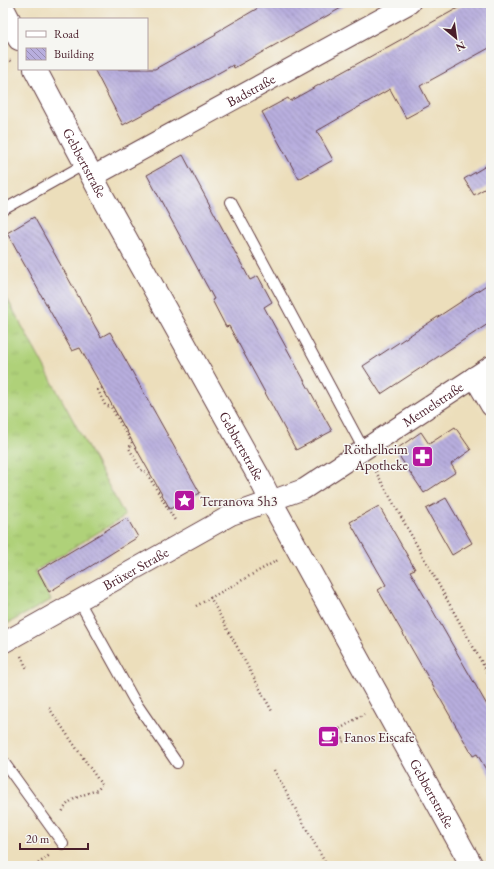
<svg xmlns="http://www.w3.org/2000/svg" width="494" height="869" viewBox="0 0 494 869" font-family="'EB Garamond',serif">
  <defs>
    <pattern id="grass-tufts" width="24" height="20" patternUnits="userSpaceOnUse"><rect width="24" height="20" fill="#afd179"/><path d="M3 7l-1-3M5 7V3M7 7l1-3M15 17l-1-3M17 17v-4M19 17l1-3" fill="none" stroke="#98b369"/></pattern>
    <pattern id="building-back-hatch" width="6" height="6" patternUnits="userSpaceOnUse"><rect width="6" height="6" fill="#b8aede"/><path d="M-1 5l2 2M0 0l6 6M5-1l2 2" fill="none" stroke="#988db4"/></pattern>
  </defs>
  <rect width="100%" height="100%" fill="#f6f6f2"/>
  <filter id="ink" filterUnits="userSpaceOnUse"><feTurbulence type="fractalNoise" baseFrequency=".025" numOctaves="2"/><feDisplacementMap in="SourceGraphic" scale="8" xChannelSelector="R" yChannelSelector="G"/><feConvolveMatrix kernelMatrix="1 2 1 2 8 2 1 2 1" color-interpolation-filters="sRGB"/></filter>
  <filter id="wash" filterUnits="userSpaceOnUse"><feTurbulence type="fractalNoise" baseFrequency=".012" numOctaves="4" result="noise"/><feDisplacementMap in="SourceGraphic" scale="16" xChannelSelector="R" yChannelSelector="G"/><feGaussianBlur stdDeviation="0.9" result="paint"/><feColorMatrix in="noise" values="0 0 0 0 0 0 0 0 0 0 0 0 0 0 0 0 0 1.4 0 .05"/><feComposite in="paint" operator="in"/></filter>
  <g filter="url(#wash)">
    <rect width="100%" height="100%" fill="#ecdebb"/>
    <path fill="url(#grass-tufts)" stroke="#7c7852" d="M3 291 125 516 35 571 51 600 3 626Z"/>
    <g id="blocks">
      <path fill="url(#building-back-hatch)" d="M255 3H350L234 68 233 65 123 125 94 69H155L216 35 215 33 258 8Z
        M467 3H491V47L420 86 430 105 406 118 390 89 317 131 333 160 299 179 262 112 288 98 290 101Z
        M183 155 250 280 258 276 272 302 264 307 332 431 296 450 229 326 226 327 212 300 214 299 147 175Z
        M491 163V185L474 195 464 179Z
        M34 217 101 337 110 332 200 493 170 509 80 348 72 351 7 233Z
        M491 282V322L381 394 363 366Z
        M455 427 471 450 451 464 456 472 424 493 395 450 421 432 429 444Z
        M446 498 472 543 452 555 426 509Z
        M379 506 415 569 410 571 491 712V778L477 754 473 756 378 590 386 585 350 522Z
        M127 518 138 537 49 592 38 571Z"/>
    </g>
  </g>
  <g filter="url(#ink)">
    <use href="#blocks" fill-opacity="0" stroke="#623c41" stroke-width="1"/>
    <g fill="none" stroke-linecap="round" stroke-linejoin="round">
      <defs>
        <path id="service" d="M231 202 364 450
          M3 210 85 164
          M79 601 134 700 177 763
          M3 761 63 844"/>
        <g id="minor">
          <path id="s1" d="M92 177 410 3"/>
          <path d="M474 377 491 406"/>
          <path id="s2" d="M3 643 231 515 304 489 491 366"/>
        </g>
        <g id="tertiary">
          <path d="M3 8 19 39"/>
          <path id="s3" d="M35 69 104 199 259 477 271 501 472 866"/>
        </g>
      </defs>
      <use href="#service" stroke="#623c41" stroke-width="12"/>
      <use href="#minor" stroke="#623c41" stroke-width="22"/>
      <use href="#tertiary" stroke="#623c41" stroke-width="24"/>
      <path stroke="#623c41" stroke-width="2.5" stroke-dasharray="1 3" stroke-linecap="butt" d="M3 65 12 60
        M102 388 98 390 105 405 111 407 132 443 129 448 141 470 146 472 176 522
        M374 468 491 679
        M210 597 273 713
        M196 606 278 560
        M21 656 27 669
        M49 708 101 784 99 788 97 790C84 795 67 798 62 813
        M333 733 338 730
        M339 743 344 741 338 730 364 714
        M274 770 327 866
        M35 866 51 854"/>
      <use href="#service" stroke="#fff" stroke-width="10"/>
      <use href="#minor" stroke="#fff" stroke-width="20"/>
      <use href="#tertiary" stroke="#fff" stroke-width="22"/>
    </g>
  </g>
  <defs>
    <symbol id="pharmacy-square" viewBox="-11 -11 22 22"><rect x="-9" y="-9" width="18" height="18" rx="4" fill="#b5179e" stroke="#f6f6f2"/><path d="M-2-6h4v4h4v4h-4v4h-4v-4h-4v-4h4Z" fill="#fff"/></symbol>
    <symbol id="sight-square" viewBox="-11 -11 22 22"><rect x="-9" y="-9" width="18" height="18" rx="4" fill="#b5179e" stroke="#f6f6f2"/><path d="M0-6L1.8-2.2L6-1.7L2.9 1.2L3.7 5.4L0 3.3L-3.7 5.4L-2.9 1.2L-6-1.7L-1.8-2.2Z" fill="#fff"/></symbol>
    <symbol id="cafe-square" viewBox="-11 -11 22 22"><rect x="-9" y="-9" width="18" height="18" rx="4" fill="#b5179e" stroke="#f6f6f2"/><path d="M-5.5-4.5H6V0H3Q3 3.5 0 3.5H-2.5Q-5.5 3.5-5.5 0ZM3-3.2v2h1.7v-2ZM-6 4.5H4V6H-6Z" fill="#fff"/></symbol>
  </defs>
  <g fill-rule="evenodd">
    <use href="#pharmacy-square" x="410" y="444" width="25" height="25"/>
    <use href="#sight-square" x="172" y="488" width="25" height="25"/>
    <use href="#cafe-square" x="316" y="724" width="25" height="25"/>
  </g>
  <g text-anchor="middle" stroke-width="3" stroke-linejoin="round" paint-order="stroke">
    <g font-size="14" fill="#4a1f2b" stroke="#f6f6f2">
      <text dy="5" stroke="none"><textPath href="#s1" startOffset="181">Badstraße</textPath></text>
      <text dy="5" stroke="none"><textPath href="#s3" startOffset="106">Gebbertstraße</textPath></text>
      <text dy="5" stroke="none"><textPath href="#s2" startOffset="493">Memelstraße</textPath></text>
      <text dy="5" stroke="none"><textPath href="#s3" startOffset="430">Gebbertstraße</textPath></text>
      <text dy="5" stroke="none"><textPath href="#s2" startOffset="152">Brüxer Straße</textPath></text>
      <text dy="5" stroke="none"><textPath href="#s3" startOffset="826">Gebbertstraße</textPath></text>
    </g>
    <g font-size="14" fill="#4a1f2b" stroke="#f6f6f2" text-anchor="start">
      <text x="408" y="454" text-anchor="end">Röthelheim<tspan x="408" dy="16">Apotheke</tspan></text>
      <text x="200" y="506">Terranova 5h3</text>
      <text x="344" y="742">Fanos Eiscafe</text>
    </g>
  </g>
  <rect width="494" height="869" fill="none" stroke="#f6f6f2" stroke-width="16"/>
  <rect x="18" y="18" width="130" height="52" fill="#f6f6f2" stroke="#b1a0a2"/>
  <rect x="26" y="31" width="20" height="6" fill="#ffffff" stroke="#b1a0a2"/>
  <text x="54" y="38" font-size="12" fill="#4a1f2b">Road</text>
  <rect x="26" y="48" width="20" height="12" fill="url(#building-back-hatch)" stroke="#b1a0a2"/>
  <text x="54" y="58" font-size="12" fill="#4a1f2b">Building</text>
  <g transform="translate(456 38) rotate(151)" stroke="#f6f6f2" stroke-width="3" paint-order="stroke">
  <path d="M0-3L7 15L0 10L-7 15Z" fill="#4a1f2b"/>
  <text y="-6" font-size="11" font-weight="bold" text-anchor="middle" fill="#4a1f2b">N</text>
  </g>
  <path d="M20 843v6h68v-6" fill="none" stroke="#4a1f2b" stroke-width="2"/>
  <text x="26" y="843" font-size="12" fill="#4a1f2b" stroke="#f6f6f2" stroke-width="3" paint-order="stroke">20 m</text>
</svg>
